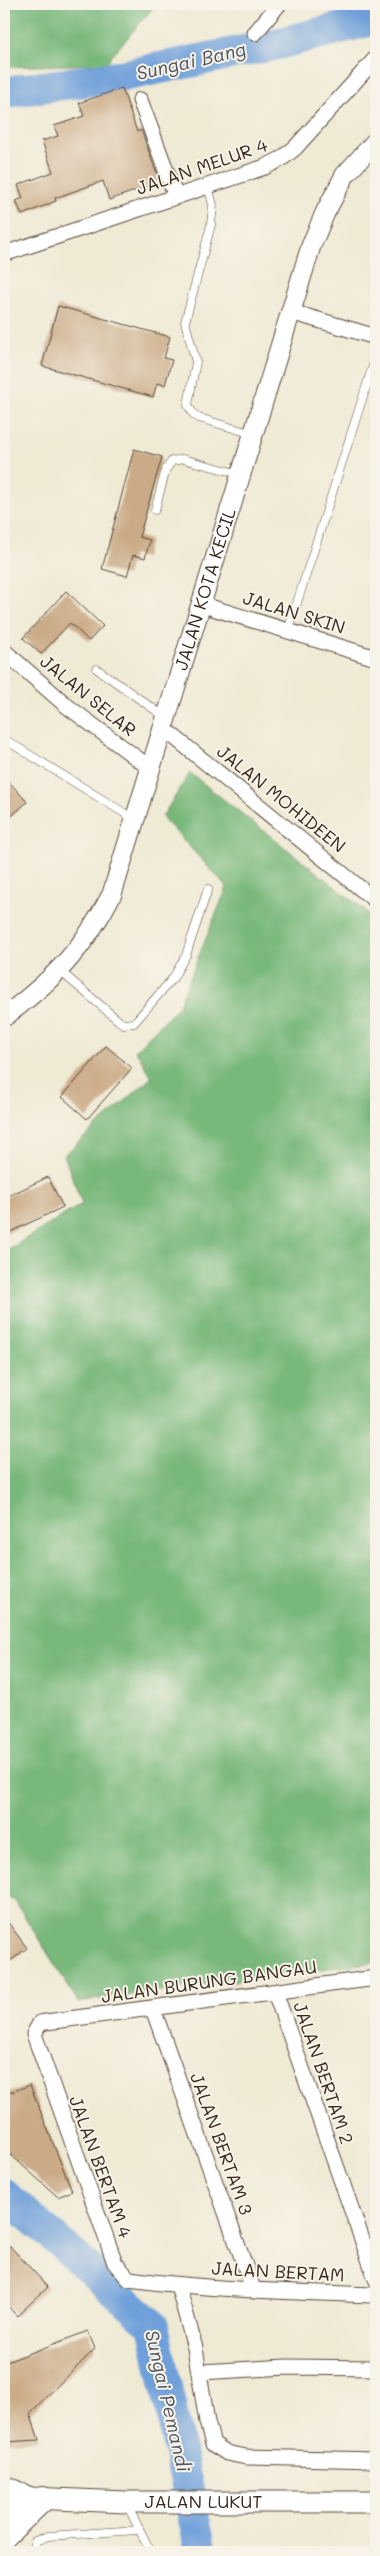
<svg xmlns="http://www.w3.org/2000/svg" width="380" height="2556" viewBox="0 0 380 2556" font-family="Mali,sans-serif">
  <rect width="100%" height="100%" fill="#f7f3e8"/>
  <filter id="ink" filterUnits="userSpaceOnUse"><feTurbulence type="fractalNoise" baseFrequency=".02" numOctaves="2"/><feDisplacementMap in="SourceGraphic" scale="10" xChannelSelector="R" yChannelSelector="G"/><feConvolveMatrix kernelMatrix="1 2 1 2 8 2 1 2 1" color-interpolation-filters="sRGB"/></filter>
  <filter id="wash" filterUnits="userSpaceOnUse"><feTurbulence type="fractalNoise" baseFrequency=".0096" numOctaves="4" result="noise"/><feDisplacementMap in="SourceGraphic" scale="20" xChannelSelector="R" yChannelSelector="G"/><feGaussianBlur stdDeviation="1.12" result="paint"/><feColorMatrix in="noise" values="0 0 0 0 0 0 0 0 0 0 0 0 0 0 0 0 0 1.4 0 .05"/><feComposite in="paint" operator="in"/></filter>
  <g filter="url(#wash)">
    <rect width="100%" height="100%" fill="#efead4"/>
    <path fill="#78b87a" stroke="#5a714c" d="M4 4H156L105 64 4 67Z
      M190 773 376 919V1962L78 2002 15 1901 4 1896V1252L82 1204 64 1155 152 1077 135 1050 178 1007 227 887 162 817Z"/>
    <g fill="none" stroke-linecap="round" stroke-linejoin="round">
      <path stroke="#70a0da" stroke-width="32" d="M4 92 116 77 273 45 376 19
        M4 2194 153 2325 201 2552"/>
    </g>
    <g id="blocks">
      <path fill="#cbab87" d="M122 88 137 132 141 130 160 182 109 200 103 181 55 198 56 201 22 215 16 201 23 198 18 185 53 172 42 141 58 136 54 126 84 116 79 103Z
        M58 306 170 337 164 358 172 360 165 385 157 383 153 397 42 366Z
        M134 449 162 457 139 537 150 540 145 558 133 555 127 576 102 569Z
        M66 591 103 626 89 641 70 623 41 654 23 638Z
        M4 776 27 802 4 823Z
        M106 1046 132 1068 87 1119 62 1097Z
        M48 1177 63 1207 4 1235V1198Z
        M4 1917 27 1948 4 1966Z
        M30 2085 72 2191 58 2197 4 2149V2095Z
        M4 2240 48 2287 17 2316 4 2302Z
        M88 2331 95 2349 30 2413 39 2440 4 2442V2363Z"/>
    </g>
  </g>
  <g filter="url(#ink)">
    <use href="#blocks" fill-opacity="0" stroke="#564739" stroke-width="1"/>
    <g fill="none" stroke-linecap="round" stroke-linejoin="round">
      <defs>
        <path id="service" d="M208 186 213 205 211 225 185 322 196 362 188 405 194 415 199 418 253 434
          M155 510 166 469 172 461 183 459 240 474
          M288 631 376 356
          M97 669 165 717
          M4 739 134 819
          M60 971 119 1021 123 1024 134 1023 173 978 186 955 208 889
          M127 2505 151 2552
          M35 2552V2541L48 2536 138 2530"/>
        <path id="minor" d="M255 33 279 4
          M140 100 176 197
          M4 254 265 167 281 159 295 148 376 58
          M291 312 376 337
          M200 604 376 658
          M4 651 67 706 150 768
          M162 727 376 901
          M376 1978 46 2022 40 2023 34 2034 115 2263 129 2279C211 2290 293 2292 376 2295
          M275 1992 376 2279
          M153 2009 254 2291
          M178 2285 195 2348 207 2422 213 2444 227 2453 246 2457 376 2460
          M200 2372 287 2367 376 2368"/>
        <g id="tertiary">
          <path id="s1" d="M4 1017C54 979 83 950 112 894L311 246 325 213 345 175 376 141"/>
        </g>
        <g id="secondary">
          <path d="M4 2486 30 2498"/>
          <path id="s2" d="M4 2507 30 2498 126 2502H376"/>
        </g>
        <path id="primary" d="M4 2536 43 2499"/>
      </defs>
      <use href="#service" stroke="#564739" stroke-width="9"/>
      <use href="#minor" stroke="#564739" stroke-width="17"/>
      <use href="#tertiary" stroke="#564739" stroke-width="21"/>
      <use href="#secondary" stroke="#564739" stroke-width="23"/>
      <use href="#primary" stroke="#564739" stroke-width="26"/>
      <use href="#service" stroke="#fff" stroke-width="8"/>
      <use href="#minor" stroke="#fff" stroke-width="15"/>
      <use href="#tertiary" stroke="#fff" stroke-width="19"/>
      <use href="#secondary" stroke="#fff" stroke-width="21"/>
      <use href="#primary" stroke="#fff" stroke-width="24"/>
    </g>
  </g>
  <g text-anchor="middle" stroke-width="4" stroke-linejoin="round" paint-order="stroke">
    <g font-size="18" fill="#3b2a1e" stroke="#f7f3e8">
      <text transform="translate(202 167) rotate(-19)" y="6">JALAN MELUR 4</text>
      <text dy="6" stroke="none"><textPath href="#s1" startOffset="484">JALAN KOTA KECIL</textPath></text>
      <text transform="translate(294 613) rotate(17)" y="6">JALAN SKIN</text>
      <text transform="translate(88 696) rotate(39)" y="6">JALAN SELAR</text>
      <text transform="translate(281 799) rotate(39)" y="6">JALAN MOHIDEEN</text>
      <text transform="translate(209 1982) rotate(-8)" y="6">JALAN BURUNG BANGAU</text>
      <text transform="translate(323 2073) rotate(71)" y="6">JALAN BERTAM 2</text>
      <text transform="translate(221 2144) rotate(70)" y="6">JALAN BERTAM 3</text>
      <text transform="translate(100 2167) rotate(70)" y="6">JALAN BERTAM 4</text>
      <text transform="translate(278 2272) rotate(3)" y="6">JALAN BERTAM</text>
      <text dy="6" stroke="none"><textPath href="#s2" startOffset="201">JALAN LUKUT</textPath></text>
    </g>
    <g font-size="19" font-style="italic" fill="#4e5360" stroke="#f7f3e8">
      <text transform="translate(191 61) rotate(-13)" y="7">Sungai Bang</text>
      <text transform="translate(168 2401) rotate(77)" y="7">Sungai Pemandi</text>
    </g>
  </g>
  <rect width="380" height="2556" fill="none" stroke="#f7f3e8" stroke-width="20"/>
</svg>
